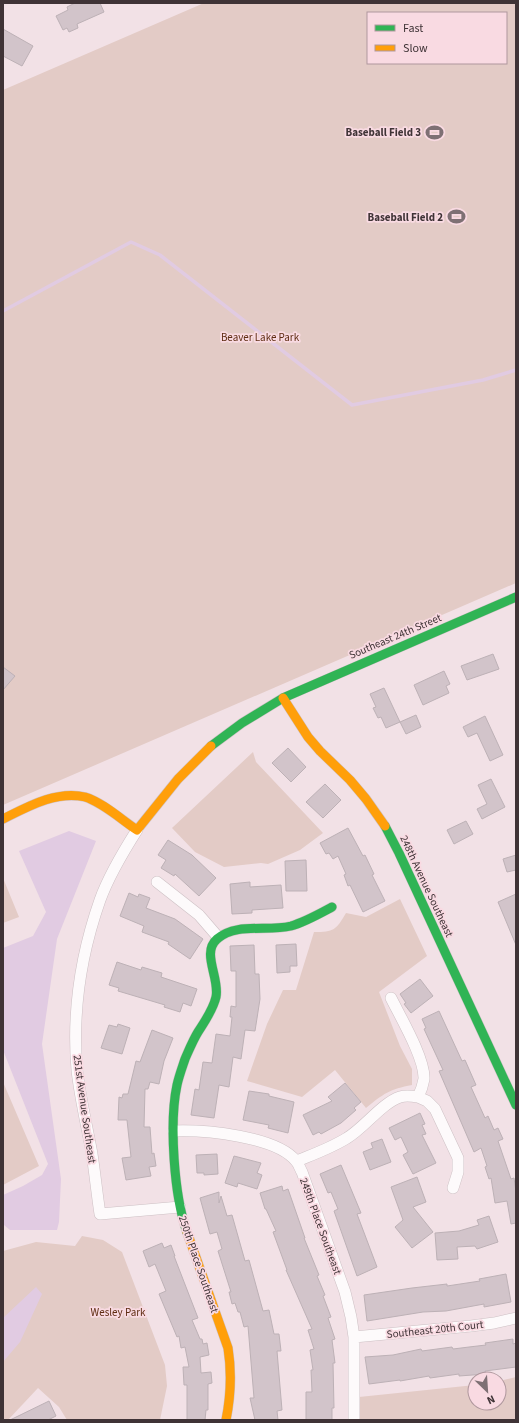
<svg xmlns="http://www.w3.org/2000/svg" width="519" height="1423" viewBox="0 0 519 1423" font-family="'Source Sans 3',sans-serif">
  <rect width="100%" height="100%" fill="#f2e1e6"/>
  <path fill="#e3cbc6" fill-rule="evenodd" d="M204 3H516V583L3 805V90ZM368 13H506V63H368Z
    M253 752 256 762 323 833 300 850 268 864 261 863 224 867 195 852 172 828Z
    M3 878 19 917 3 923Z
    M400 899 427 956 379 992 400 1046 412 1069V1085C390 1089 383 1094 366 1108L335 1070 302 1097 247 1081 267 1024 283 990H296L314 932C334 932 336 930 346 913L366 917Z
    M3 1082 39 1166 3 1185Z
    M82 1236 103 1240 122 1252 165 1365 167 1386 160 1420H67L59 1407 38 1388 8 1420H3V1251L36 1242 75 1246Z
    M516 1377V1420H358L359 1397 475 1385V1403H499V1381Z"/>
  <path fill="#e1cbe2" d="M69 831 96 841 57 939 42 1044 61 1179 59 1222 57 1230H10L4 1225 3 1222V1195L23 1186 42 1175 48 1164 3 1050V948L33 936 46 912 19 851Z
    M36 1287 42 1294 20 1342 3 1362V1318Z"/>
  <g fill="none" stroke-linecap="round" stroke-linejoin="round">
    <path stroke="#e1cbe2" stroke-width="3.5" d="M3 311 131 242 160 255 352 405 483 380 516 370"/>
  </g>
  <path fill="#d2c4ca" stroke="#bdb1b6" d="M75 3H100L104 12 77 24 78 28 69 32 67 28 63 30 56 16 68 10 67 7Z
    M3 29 33 46 22 66 3 56Z
    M493 654 499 669 467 680 461 666Z
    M3 667 15 676 3 690Z
    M444 671 450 684 446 686 449 693 423 705 414 685Z
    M384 688 400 722 386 728 381 717 378 718 373 708 376 707 370 694Z
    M416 715 421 727 406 734 400 722Z
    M485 716 503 755 490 761 477 733 468 737 463 727Z
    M288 748 306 767 291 782 272 763Z
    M491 779 505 807 482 819 477 809 487 804 478 785Z
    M325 784 341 800 323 818 306 802Z
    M466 821 473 834 454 844 447 830Z
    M348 828 363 856 365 855 374 874 372 875 385 901 363 912 350 885 348 886 344 875 346 874 338 856 333 859 329 853 326 854 320 843Z
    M168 840 192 855 216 878 199 896 175 874 174 876 161 868 166 860 158 855Z
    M516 855V870L507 872 503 859Z
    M306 860 307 891H286L285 861Z
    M250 882V887L281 885 283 908 252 910V913L232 914 230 884Z
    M129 893 138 897 139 894 150 898 146 908 175 919 203 939 190 959 168 944 169 942 142 932 144 926 120 916Z
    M516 894V945L498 902Z
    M296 944 297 966H290V972L277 973 276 945Z
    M254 945 255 974H259L260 999 255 1031 245 1030 241 1059 233 1057 229 1087 219 1085 214 1118 191 1115 195 1089 199 1090 203 1062 212 1063 216 1034 230 1036 232 1017H230L231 1006 236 1007V971H231L230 946Z
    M117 962 141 970 142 967 162 973 161 977 197 989 191 1006 183 1003 180 1012 164 1007 165 1005 118 991 119 988 109 985Z
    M420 979 433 996 411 1013 404 1004 406 1003 400 994Z
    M439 1011 462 1061 465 1060 476 1085 471 1087 485 1118 488 1116 494 1130 498 1128 503 1139 498 1141 511 1179 514 1178 516 1192V1223L511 1224 507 1201 495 1203 491 1178 489 1179 485 1167 487 1166 481 1148 474 1152 439 1071 443 1070 424 1029 426 1028 422 1019Z
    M118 1024 130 1028 122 1054 101 1048 109 1025 117 1027Z
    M152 1030 173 1038 164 1061 159 1084 150 1082 148 1089H145L144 1127H150L152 1154 154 1153 156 1166 149 1167 151 1176 126 1180 122 1158 131 1157 127 1120H118L119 1097 122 1098 123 1094H128L136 1061 140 1062Z
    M345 1083 361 1102 354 1108 356 1110 341 1123 321 1134 319 1132 313 1135 303 1115 332 1101 328 1097Z
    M249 1091 269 1094V1096L294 1102 288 1133 268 1128 269 1125 243 1120Z
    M420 1113 425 1124 422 1125 426 1134 422 1135 436 1163 413 1174 403 1155 408 1152 401 1137 395 1140 389 1128Z
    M382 1139 391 1162 370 1170 363 1152 373 1148 371 1143Z
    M217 1154 218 1174 204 1175V1173H197L196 1155Z
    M234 1156 261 1163 257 1173 262 1175 257 1189 238 1183 237 1187 225 1183Z
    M341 1165 361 1213 357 1214 377 1267 357 1276 334 1211 338 1209 331 1192 328 1193 320 1174Z
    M417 1177 426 1202 413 1207 433 1232 412 1248 395 1227 403 1220 391 1187Z
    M282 1186 283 1191 288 1189 305 1238H304L319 1275 317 1276 325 1295 323 1296 331 1317 328 1318 335 1339 332 1340 335 1363H333L334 1408H332V1420H306V1392H312L311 1370H313L310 1350 314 1349 308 1330 312 1329 286 1270H287L273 1232 276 1231 266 1209H265L260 1193Z
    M219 1192V1203L221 1196 227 1216 232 1215 245 1261 249 1260 263 1311 269 1310 274 1334H279L281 1351H277L282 1410 277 1411 278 1420H255L250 1398H254L248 1326 244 1327 240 1312H238L235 1303 232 1304 229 1292H231L218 1251 222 1249 217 1232 210 1234 200 1198Z
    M489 1216 498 1242 477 1249 475 1246 457 1247 458 1259 437 1260 435 1233 459 1231 479 1225 477 1220Z
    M162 1243 164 1248 171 1245 175 1256H174L198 1318 192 1320 200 1339H202L203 1344 207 1343 209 1355 200 1357 201 1373 211 1372 212 1383 208 1384V1410H206L205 1420H187V1385H184L183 1367H189L185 1347 181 1348 179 1336 177 1337 159 1294 166 1291 155 1264 149 1267 143 1251Z
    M506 1274 511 1302 484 1307V1304L446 1311 423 1312 367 1321 364 1295 412 1288 447 1284V1286L480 1281 479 1279Z
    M513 1339V1344L516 1343V1367L485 1371 486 1374 459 1376V1374L430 1378 429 1376 400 1381V1380L369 1384 365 1357 393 1355 421 1349 422 1351 452 1347 453 1349 469 1347 486 1345 485 1343Z
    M49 1401 56 1416 48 1420H10Z"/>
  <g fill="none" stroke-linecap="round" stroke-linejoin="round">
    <defs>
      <path id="street" d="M137 830C123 852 109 875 100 900 81 954 72 1012 77 1070 80 1098 87 1126 92 1154 95 1174 97 1194 100 1214L180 1207
        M157 882 199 915 218 937
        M391 998C401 1018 425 1059 424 1079 423 1085 421 1091 418 1097L427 1101 435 1109 458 1158V1172L453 1188
        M174 1131C205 1130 276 1136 296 1161 299 1164 300 1169 302 1172L345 1292 351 1317 354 1337V1420
        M297 1161C314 1154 331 1148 347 1138 364 1128 382 1103 400 1097 406 1095 412 1096 418 1097
        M354 1337 471 1326 494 1323 516 1318"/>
      <path id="fast" d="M211 746 242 723 283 698 516 597
        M385 826 399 853 516 1105
        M187 1232C174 1196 169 1123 177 1085 179 1076 182 1068 185 1059 189 1050 193 1040 198 1032 205 1021 213 1010 216 997 220 978 201 953 217 939 237 922 267 932 291 926 305 922 319 914 332 907"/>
      <path id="slow" d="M283 698 308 737 320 751 350 780 366 799 385 826
        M3 819C27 807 57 790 85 797 102 802 122 820 137 830L178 779 211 746
        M187 1232 228 1348C232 1373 231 1395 226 1420"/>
    </defs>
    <use href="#street" stroke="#cdc0c4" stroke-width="12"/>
    <use href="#fast" stroke="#cdc0c4" stroke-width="10"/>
    <use href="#slow" stroke="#cdc0c4" stroke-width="10"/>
    <use href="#street" stroke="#fdfafb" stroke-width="11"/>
    <use href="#fast" stroke="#30b455" stroke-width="9"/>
    <use href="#slow" stroke="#ff9f0a" stroke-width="9"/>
  </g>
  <defs>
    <symbol id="stadium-bare" viewBox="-9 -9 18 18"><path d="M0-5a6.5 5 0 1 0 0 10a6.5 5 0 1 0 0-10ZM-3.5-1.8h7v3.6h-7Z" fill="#7e7074" stroke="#f9dae2" stroke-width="2.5" paint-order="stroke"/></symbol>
  </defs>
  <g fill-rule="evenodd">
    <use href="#stadium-bare" x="422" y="120" width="25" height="25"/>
    <use href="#stadium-bare" x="444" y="204" width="25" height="25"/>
  </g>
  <g text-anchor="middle" stroke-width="3.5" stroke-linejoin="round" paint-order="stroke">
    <g font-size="11" font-weight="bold" fill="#3f3336" stroke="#f9dae2" text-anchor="end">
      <text x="421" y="136">Baseball Field 3</text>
      <text x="443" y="221">Baseball Field 2</text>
    </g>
    <g font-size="11" fill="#5f2d13" stroke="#f9dae2">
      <text x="260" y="341">Beaver Lake Park</text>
      <text x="118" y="1316">Wesley Park</text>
    </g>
    <g font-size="11" fill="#3f3336" stroke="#f9dae2">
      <text transform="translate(395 636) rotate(-23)" y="4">Southeast 24th Street</text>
      <text transform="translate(427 886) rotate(65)" y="4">248th Avenue Southeast</text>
      <text transform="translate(85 1109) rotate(82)" y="4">251st Avenue Southeast</text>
      <text transform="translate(321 1226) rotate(70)" y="4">249th Place Southeast</text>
      <text transform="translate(199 1264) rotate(71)" y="4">250th Place Southeast</text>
      <text transform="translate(435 1329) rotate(-6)" y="4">Southeast 20th Court</text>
    </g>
  </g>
  <rect width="519" height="1423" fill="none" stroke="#3f3336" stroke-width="8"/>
  <rect x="367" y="12" width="140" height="52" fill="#f9dae2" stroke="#af979d"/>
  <rect x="375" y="25" width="20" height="6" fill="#30b455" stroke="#af979d"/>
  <text x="403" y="32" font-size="12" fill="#3f3336">Fast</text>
  <rect x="375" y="45" width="20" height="6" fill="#ff9f0a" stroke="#af979d"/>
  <text x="403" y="52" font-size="12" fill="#3f3336">Slow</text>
  <g transform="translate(487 1391) rotate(155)"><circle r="19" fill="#f9dae2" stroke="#af979d"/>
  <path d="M0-3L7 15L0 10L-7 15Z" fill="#7e7074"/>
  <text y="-6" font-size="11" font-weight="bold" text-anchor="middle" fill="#3f3336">N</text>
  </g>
</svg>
